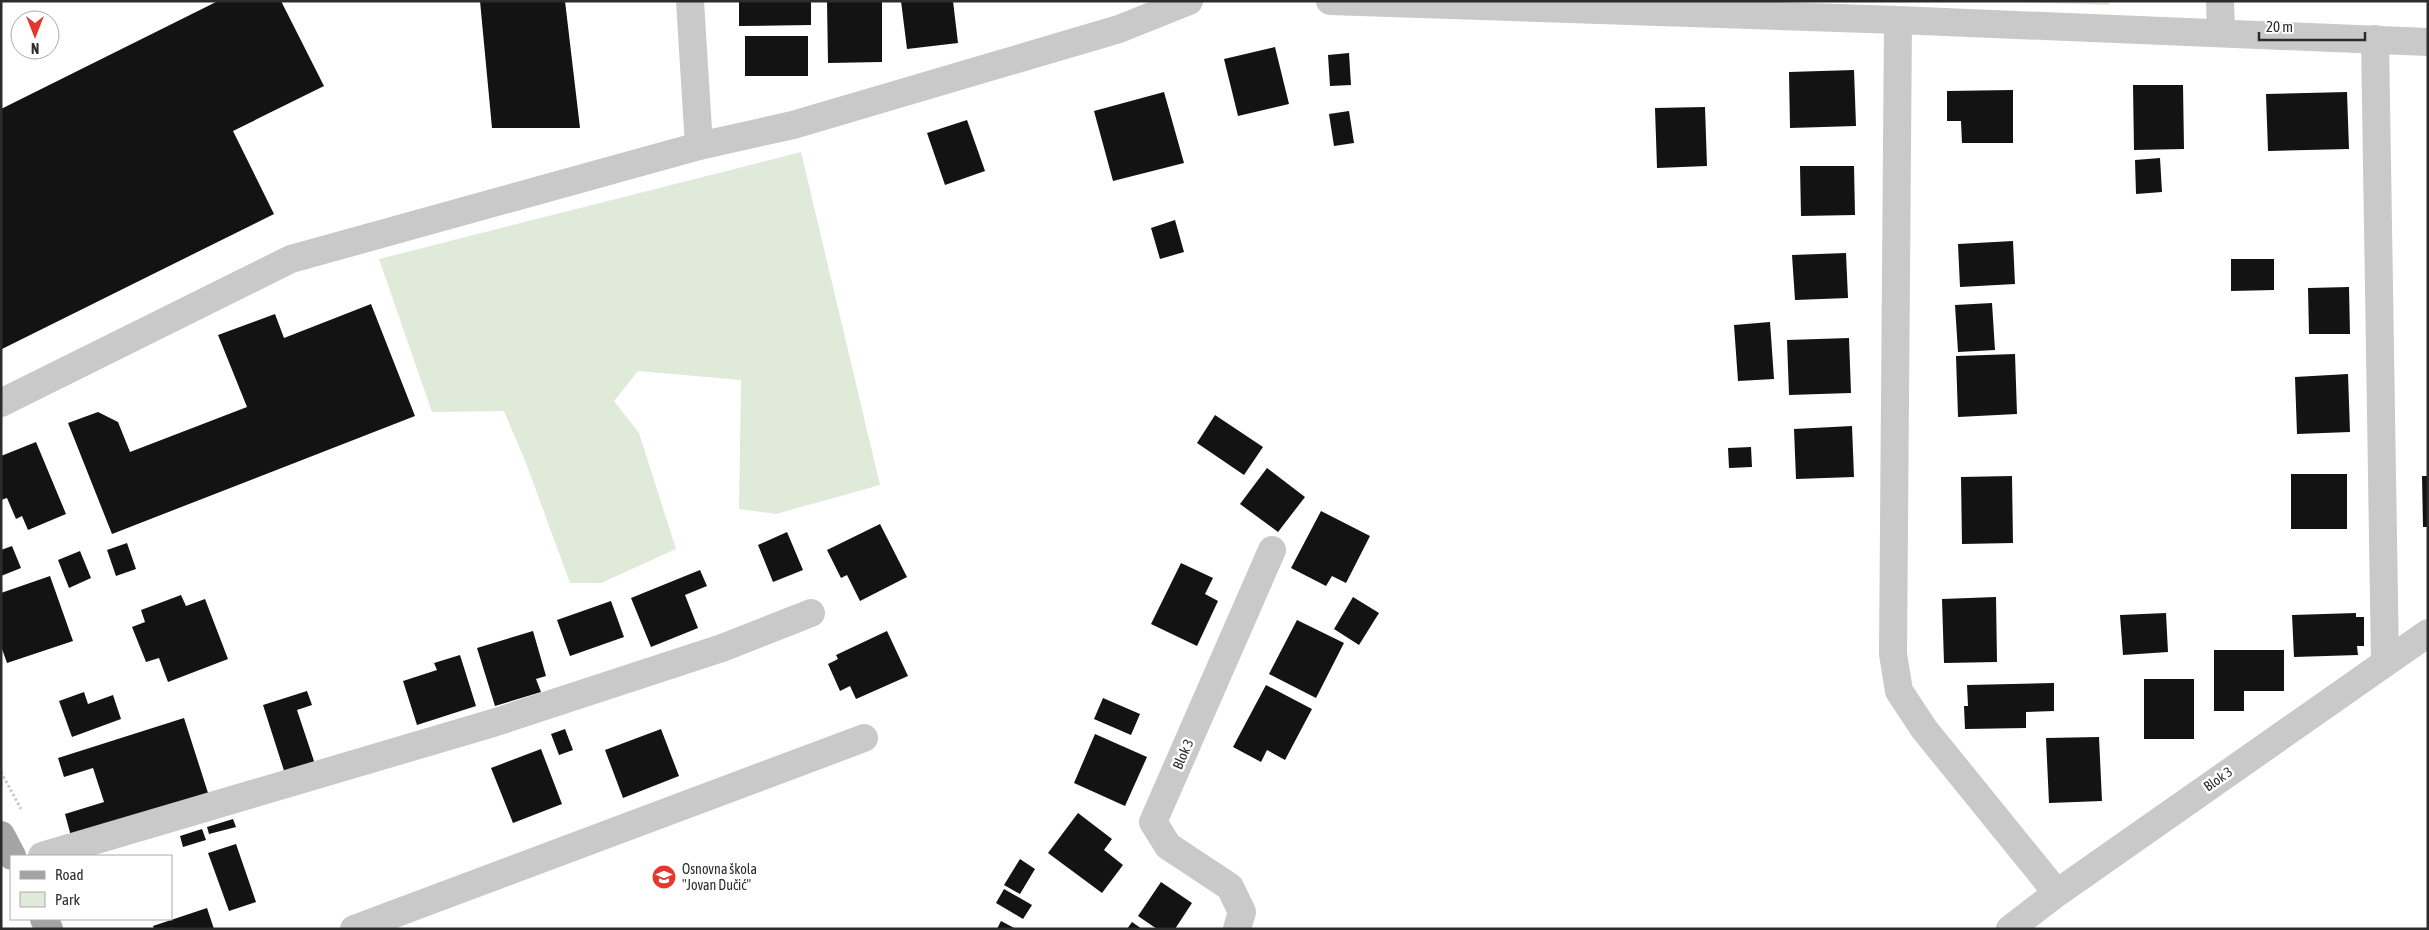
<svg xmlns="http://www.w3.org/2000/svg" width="2429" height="930" viewBox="0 0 2429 930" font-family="'Asap Condensed',sans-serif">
  <rect width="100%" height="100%" fill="#fff"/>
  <path fill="#e0ead9" d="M1990 1H2109V5Z
    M801 152 880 485 776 514 739 509 741 380 638 371 614 401 639 433 676 549 601 583H570L526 463 504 411 432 412 379 259Z"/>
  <path fill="#131313" d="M218 1H281L324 86 233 131 274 214 2 349 1 109Z
    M480 1H565L580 128H492Z
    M739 1H811V25L739 26Z
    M827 1H882V62L828 63Z
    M901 1H953L958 43 907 49Z
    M745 36H808V76H745Z
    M1275 47 1289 104 1238 116 1224 59Z
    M1349 53 1351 85 1330 86 1328 55Z
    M1854 70 1856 126 1790 128 1789 72Z
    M2133 85H2183L2184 149 2134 150Z
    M2013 90V143H1962L1961 121H1947V91Z
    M1164 92 1184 163 1113 181 1094 111Z
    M2347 92 2349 149 2268 151 2266 94Z
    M1705 107 1707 166 1657 168 1655 108Z
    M1349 111 1354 143 1334 146 1329 114Z
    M967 120 985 171 945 185 927 133Z
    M2160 158 2162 192 2136 194 2135 160Z
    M1800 166H1854L1855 215 1801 216Z
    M1175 220 1184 252 1160 259 1151 228Z
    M2013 241 2015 284 1960 287 1958 244Z
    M1846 253 1848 298 1795 300 1792 255Z
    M2231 259H2274V290L2231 291Z
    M2349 287 2350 334H2309L2308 288Z
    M1992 303 1995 350 1958 352 1955 305Z
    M371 304 415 416 112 534 68 423 98 412 118 422 130 452 247 407 218 335 275 314 284 338Z
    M1770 322 1774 379 1738 381 1734 325Z
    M1849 338 1851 393 1789 395 1787 340Z
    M2015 354 2017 414 1958 417 1956 356Z
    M2348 374 2350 432 2297 434 2295 377Z
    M1215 415 1263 447 1244 475 1197 443Z
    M1852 426 1854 477 1796 479 1794 429Z
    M36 442 66 514 28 530 22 516 16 519 7 498 1 500V456Z
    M1751 447 1752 467 1729 468 1728 448Z
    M1267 468 1305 497 1278 532 1240 504Z
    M2291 474H2347V529H2291Z
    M2012 476 2013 543 1962 544 1961 477Z
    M2422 476H2428V527H2423Z
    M1321 511 1370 536 1346 583 1332 576 1326 586 1291 568Z
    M880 524 907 577 860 601 847 575 841 578 827 550Z
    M787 532 803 570 773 582 758 545Z
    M127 543 136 569 116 576 107 550Z
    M12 546 21 568 1 576V550Z
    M80 551 91 578 69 588 58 560Z
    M1181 563 1213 578 1205 594 1218 601 1197 646 1151 624Z
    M700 570 707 586 685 595 698 628 651 647 631 598Z
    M50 576 73 641 7 663 1 646V593Z
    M181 595 186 606 205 599 228 659 168 682 159 658 146 662 132 627 145 622 141 610Z
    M1353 597 1379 613 1359 645 1334 629Z
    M1996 597 1997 662 1944 663 1942 599Z
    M611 601 624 637 570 656 557 620Z
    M2166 613 2168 652 2123 655 2120 615Z
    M2356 613V617H2364V646H2357L2358 655 2294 657 2292 615Z
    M1297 620 1344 643 1316 698 1269 674Z
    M533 631 546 676 536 679 541 692 495 706 477 648Z
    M887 631 908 676 856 699 850 686 840 691 828 664 838 659 836 655Z
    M2214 650H2284V691H2244V711H2214Z
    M460 655 476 706 417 725 403 681 437 670 434 663Z
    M2144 679H2194V739H2144Z
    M2054 683V711L2026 712V728L1965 729 1964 706H1968L1967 685Z
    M1266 685 1312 709 1285 760 1267 750 1261 762 1233 747Z
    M307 691 312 705 297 710 316 767 286 777 263 705Z
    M84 692 88 704 113 695 121 719 72 737 59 701Z
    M1103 698 1140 714 1131 735 1094 719Z
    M184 718 209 796 72 840 65 814 104 802 93 768 64 777 58 758Z
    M565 729 573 750 559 755 551 734Z
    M661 729 679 776 623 798 605 750Z
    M1095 734 1147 757 1125 806 1074 783Z
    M2099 737 2102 801 2049 803 2046 738Z
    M541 749 562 804 513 823 491 768Z
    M1078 813 1112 839 1104 850 1123 865 1102 893 1048 853Z
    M233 819 236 827 209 834 207 827Z
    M202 829 206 840 183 847 180 836Z
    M236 844 256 902 229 911 208 853Z
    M1020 859 1035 869 1020 894 1004 885Z
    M1161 882 1192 903 1175 929H1157L1138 916Z
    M1004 889 1032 905 1023 919 996 903Z
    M207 908 214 929H154L153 926Z
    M1001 921 1016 929H997Z
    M1132 922 1142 929H1127Z"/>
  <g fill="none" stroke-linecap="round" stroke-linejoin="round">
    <path stroke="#c9c9c9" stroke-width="3" stroke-dasharray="2.5 2.5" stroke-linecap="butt" d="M1 772 21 809"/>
    <path stroke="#c9c9c9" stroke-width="28" d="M690 1 699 146
      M1330 1 1898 20 2428 42
      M2220 1 2221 32
      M1898 20 1893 654 1899 691 1924 729 2057 893
      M2375 39 2385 662
      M1 403 291 259 699 146 793 125 1119 29 1189 1
      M42 856 493 723 722 648 811 613
      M354 929 864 738
      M1237 929 1242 912 1230 887 1168 846 1153 822 1272 550
      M2010 929 2057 893 2428 633"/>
    <path stroke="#a4a4a4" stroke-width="28" d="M1 835 12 856
      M44 919 49 929"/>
  </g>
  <defs>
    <symbol id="school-disc" viewBox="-11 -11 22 22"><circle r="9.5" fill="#e3382e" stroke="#fff"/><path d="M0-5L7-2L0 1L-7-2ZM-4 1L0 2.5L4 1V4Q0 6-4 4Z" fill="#fff"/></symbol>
  </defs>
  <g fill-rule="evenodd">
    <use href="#school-disc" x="650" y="863" width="28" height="28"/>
  </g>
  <g text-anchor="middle" stroke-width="5" stroke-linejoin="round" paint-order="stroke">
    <g font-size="14" fill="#2c2c2c" stroke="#fff">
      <text transform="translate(1183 754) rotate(-66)" y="5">Blok 3</text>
      <text transform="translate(2218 779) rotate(-35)" y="5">Blok 3</text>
    </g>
    <g font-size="14" fill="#2c2c2c" stroke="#fff" text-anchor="start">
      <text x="682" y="874">Osnovna škola<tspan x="682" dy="16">"Jovan Dučić"</tspan></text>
    </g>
  </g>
  <rect width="2429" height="930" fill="none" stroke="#2c2c2c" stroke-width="5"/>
  <rect x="10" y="855" width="162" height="65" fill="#ffffff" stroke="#ababab"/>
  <rect x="20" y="871" width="25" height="8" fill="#a4a4a4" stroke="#ababab"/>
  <text x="55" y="880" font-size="15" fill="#2c2c2c">Road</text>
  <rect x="20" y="892" width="25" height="15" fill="#e0ead9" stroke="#ababab"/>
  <text x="55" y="905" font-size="15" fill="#2c2c2c">Park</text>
  <g transform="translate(35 35) rotate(180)"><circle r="24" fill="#ffffff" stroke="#ababab"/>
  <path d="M0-4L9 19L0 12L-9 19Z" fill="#e3382e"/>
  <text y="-8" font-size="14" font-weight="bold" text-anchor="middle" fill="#2c2c2c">N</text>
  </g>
  <path d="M2259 32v8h106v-8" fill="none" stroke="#2c2c2c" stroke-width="2.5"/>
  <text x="2266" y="32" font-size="15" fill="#2c2c2c" stroke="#ffffff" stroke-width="4" paint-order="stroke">20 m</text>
</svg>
